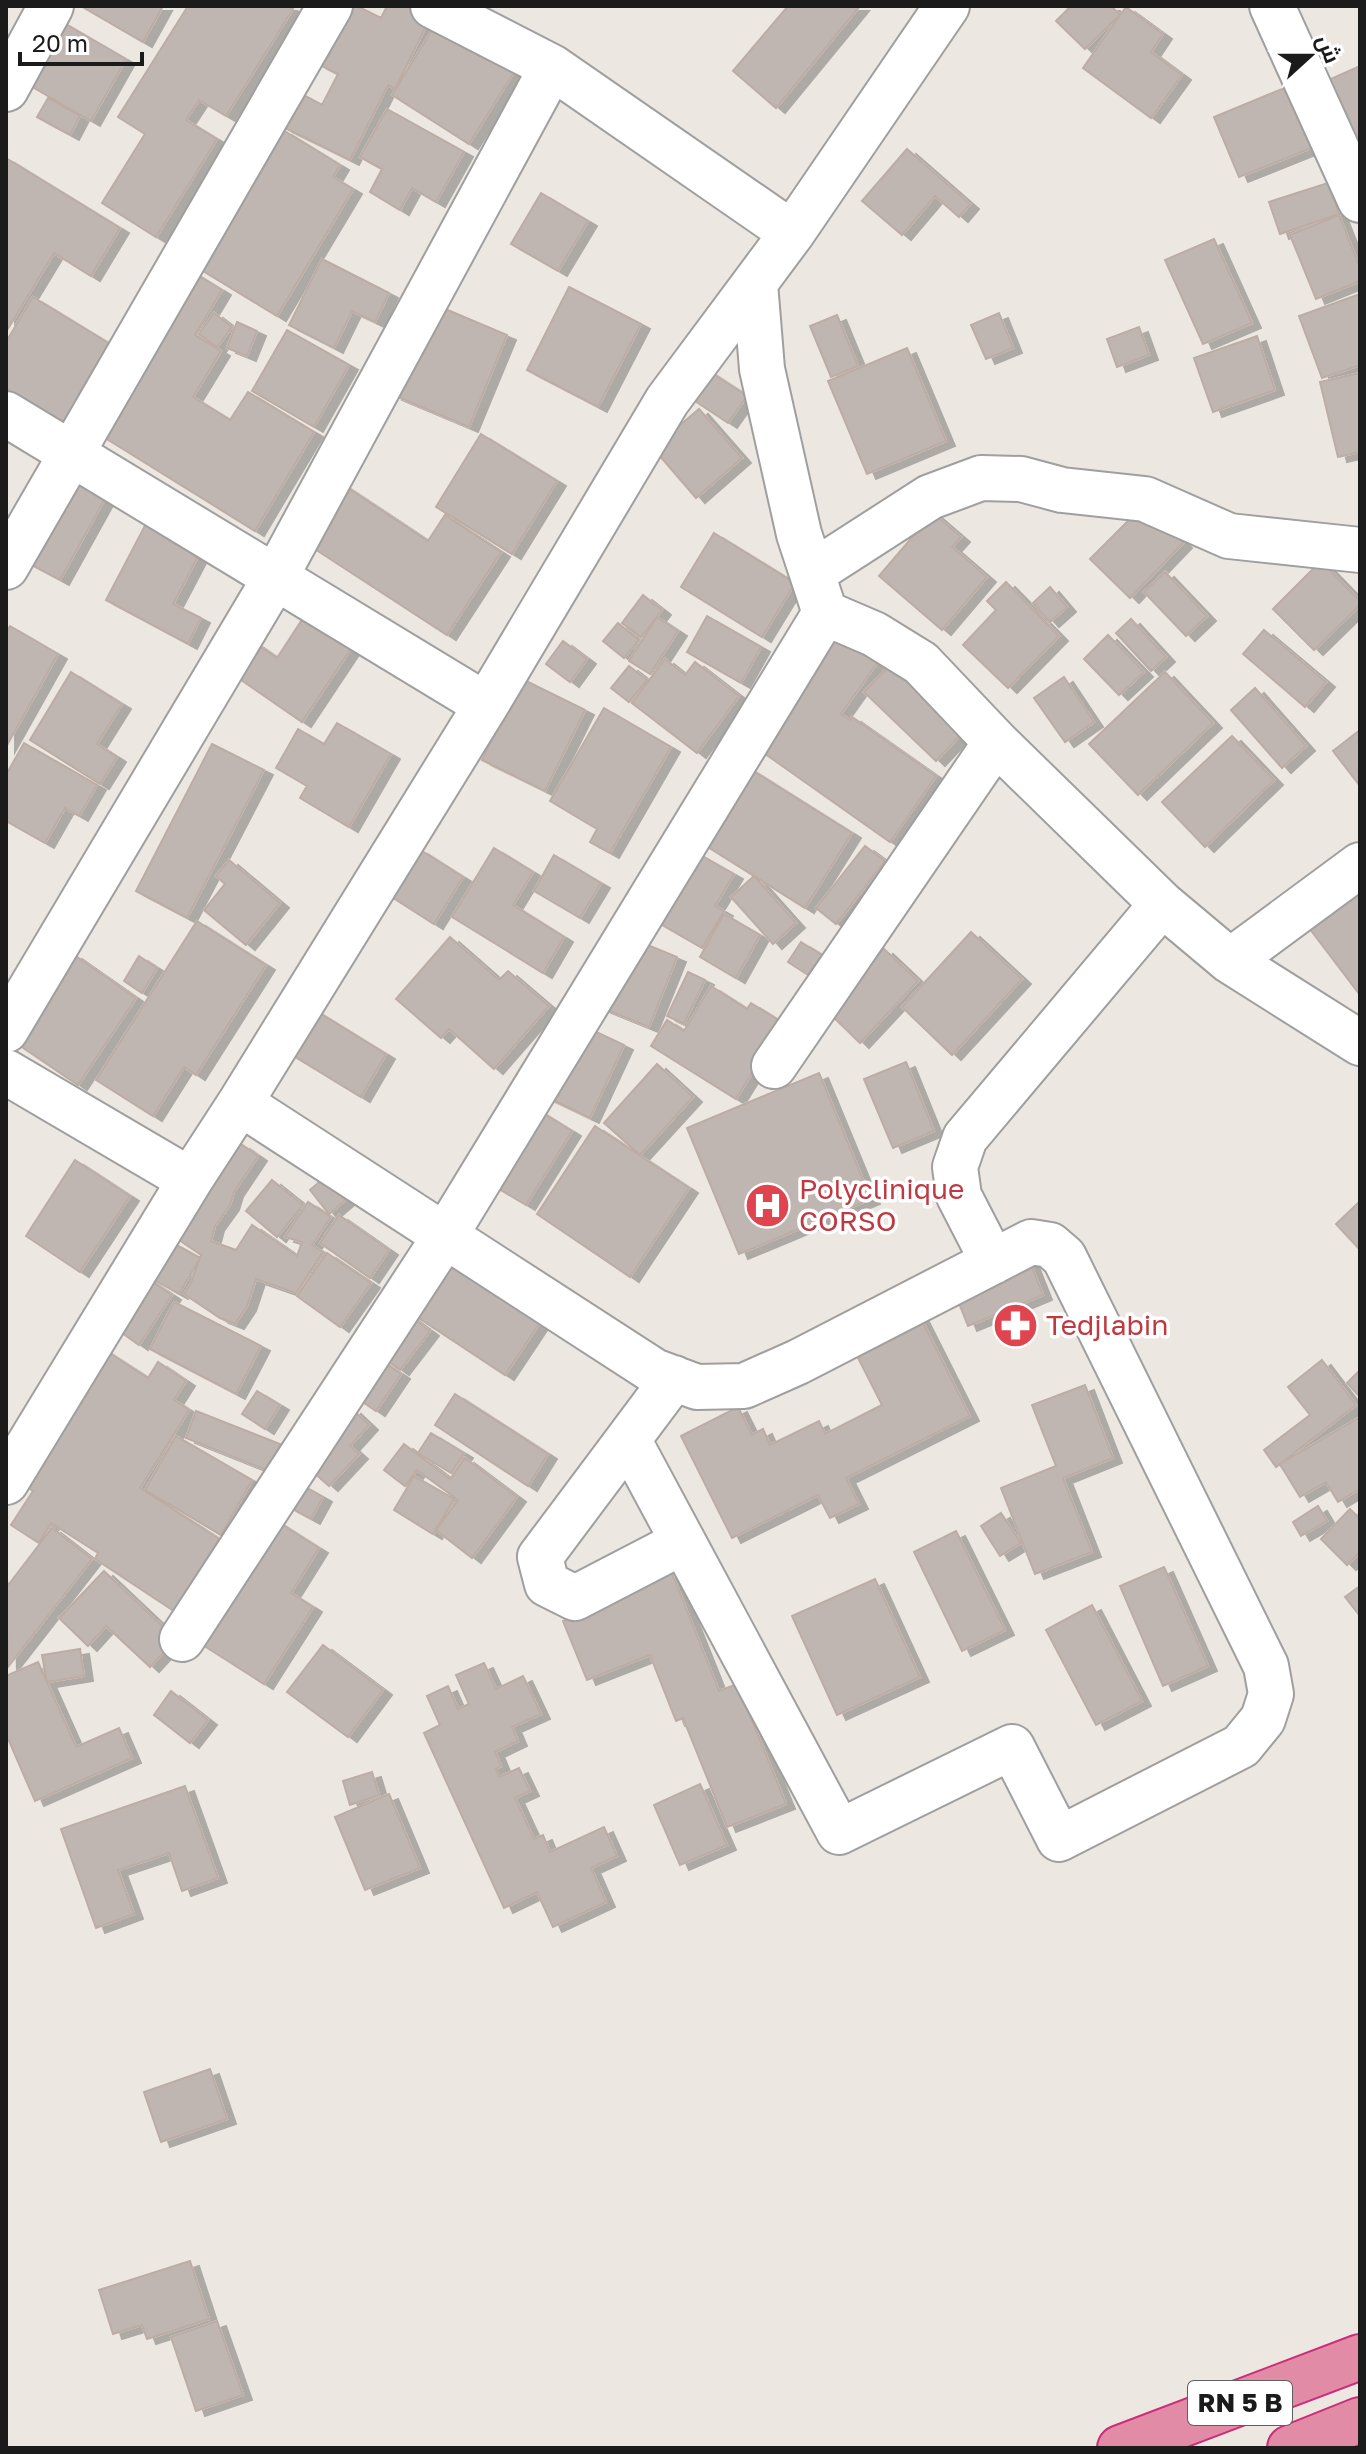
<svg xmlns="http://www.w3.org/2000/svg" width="1366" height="2454" viewBox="0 0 1366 2454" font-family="'Golos Text',Cairo,sans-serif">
  <defs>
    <filter id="shadow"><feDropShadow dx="9" dy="5" stdDeviation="0" flood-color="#0004"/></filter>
  </defs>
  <rect width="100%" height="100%" fill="#ece7e1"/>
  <path fill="#c0b6b1" stroke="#bdaca4" stroke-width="2" filter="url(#shadow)" d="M81 6H163L143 42Z
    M188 6H288L293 9 226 116 199 100 186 120 217 139 156 237 102 203 145 134 118 117Z
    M347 6H357L381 18 387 6H407L430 18 395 89 388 85 350 160 283 127 300 93 322 105 338 74 318 64Z
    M788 6H860L776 108 733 71Z
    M1071 6H1111L1120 15 1085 49 1056 21Z
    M1126 7 1163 34 1151 52 1182 75 1151 118 1083 68Z
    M57 19 126 59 91 121 22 81Z
    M434 27 486 59 496 43 522 59 469 144 392 95Z
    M1360 66V139L1351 143 1324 82Z
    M1294 84 1319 145 1239 177 1214 117Z
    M48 98 80 116 70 135 37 117Z
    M387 109 464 152 436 202 412 188 400 210 370 192 382 169 360 157Z
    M283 130 340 165 333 177 353 189 277 316 198 268Z
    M907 149 970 204 959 217 935 196 902 235 862 201Z
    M6 158 120 228 91 276 54 253 6 332Z
    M1328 183 1339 214 1280 234 1269 202Z
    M541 193 588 221 558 271 511 244Z
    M1339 215 1360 268V281L1316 299 1290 235Z
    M1214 239 1252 323 1203 344 1165 260Z
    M322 259 389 293 375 322 352 311 334 348 289 325Z
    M186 268 222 290 195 335 221 351 193 397 230 420 248 392 314 432 255 531 89 428Z
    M569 287 641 324 598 407 527 370Z
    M1360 294V365L1322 378 1299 316Z
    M33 297 110 344 63 423 6 388V342Z
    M431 303 507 335 469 427 393 395Z
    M214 313 232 327 217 347 199 334Z
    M999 313 1013 348 986 359 971 325Z
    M837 315 858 366 831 377 810 326Z
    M237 322 257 331 247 356 227 348Z
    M1139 327 1149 355 1117 367 1107 339Z
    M287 330 349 365 314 427 252 391Z
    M1257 336 1275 390 1213 412 1194 358Z
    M907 348 946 441 867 474 828 381Z
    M707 370 747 396 728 423 689 397Z
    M1360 373V452L1338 457 1320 382Z
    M699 409 742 458 696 498 653 448Z
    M481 434 557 481 512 554 436 507Z
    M72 464 112 486 60 580 19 558Z
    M339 482 428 541 445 515 501 552 447 635 301 540Z
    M1144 505 1183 543 1130 598 1090 559Z
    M933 513 961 537 952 547 987 577 942 630 879 576Z
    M149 518 203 547 173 604 201 618 188 644 106 600Z
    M714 533 795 583 762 637 681 587Z
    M1321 561 1360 601V605L1314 650 1273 609Z
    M1165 572 1207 616 1186 636 1144 592Z
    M1006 582 1059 636 1008 688 963 645 996 610 987 601Z
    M1050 587 1067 607 1050 622 1033 603Z
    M643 595 662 610 641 637 622 623Z
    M307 612 354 644 302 722 231 673 252 641 277 658Z
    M707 616 761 647 741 683 687 652Z
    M657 617 678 631 650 674 629 661Z
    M1131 619 1166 657 1151 671 1116 633Z
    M618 623 639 640 624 658 603 641Z
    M834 623 882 656 841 714 850 720 852 717 936 776 890 842 754 746Z
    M10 626 58 654 6 747V633Z
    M1264 630 1326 682 1305 707 1243 654Z
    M1108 635 1144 672 1119 695 1084 659Z
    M563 641 587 659 570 682 546 664Z
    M665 659 685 675 695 662 739 696 697 753 632 703Z
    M895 660 967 728 936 761 864 692Z
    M629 666 647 680 629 702 611 688Z
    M71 672 122 704 97 744 117 757 100 784 30 740Z
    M1165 672 1213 723 1138 795 1089 744Z
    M1064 677 1094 722 1065 742 1034 698Z
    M522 679 585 710 545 791 482 760Z
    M1255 688 1306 746 1282 768 1231 710Z
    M604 708 671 747 610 853 590 842 597 829 550 801Z
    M337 723 391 754 349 827 300 798 307 786 276 768 298 729 324 744Z
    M1360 730V786L1333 751Z
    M1232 736 1274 780 1205 847 1162 802Z
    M24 743 97 785 79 816 65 808 45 843 6 821V775Z
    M212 744 264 770 187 918 136 891Z
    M742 764 852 833 805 908 695 839Z
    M865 846 885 861 836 924 816 908Z
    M494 848 533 872 513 905 564 937 543 973 452 917Z
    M419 849 463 877 434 924 390 896Z
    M690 849 734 874 715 906 724 911 702 948 650 918Z
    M554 855 601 883 580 918 534 891Z
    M229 860 280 903 246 945 204 910 225 884 216 876Z
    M754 876 796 923 773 944 731 897Z
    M1360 876V995L1303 920Z
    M724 914 760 935 736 978 700 957Z
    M197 921 266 965 196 1075 184 1067 153 1116 96 1080Z
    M971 932 1022 979 952 1055 902 1007Z
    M450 937 499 980 508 971 549 1006 494 1069 449 1029 441 1038 396 999Z
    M628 937 677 957 649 1027 600 1007Z
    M801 942 822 955 808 975 788 962Z
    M884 949 918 981 860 1043 825 1009Z
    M73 954 136 998 78 1085 13 1041Z
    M139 956 157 968 142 993 124 981Z
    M688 972 705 980 684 1024 667 1016Z
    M711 986 747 1009 751 1003 783 1023 736 1099 651 1046 667 1020 684 1031Z
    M308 1006 386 1054 361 1097 282 1049Z
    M577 1023 624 1045 590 1118 544 1096Z
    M906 1062 934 1131 893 1148 864 1079Z
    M657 1064 693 1097 640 1155 604 1123Z
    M819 1073 871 1199 739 1254 687 1128Z
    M530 1105 572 1131 526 1205 484 1180Z
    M595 1126 689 1188 630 1277 537 1214Z
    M241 1144 258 1156 234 1192 230 1205 215 1226 211 1241 236 1250 252 1225 297 1256 302 1242 285 1237 308 1202 331 1217 312 1245 323 1252 296 1293 256 1279 247 1306 235 1324 220 1318 184 1294 191 1283 201 1255 176 1238 210 1155 229 1162Z
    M75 1160 130 1196 80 1272 26 1236Z
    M336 1168 356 1191 329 1214 310 1190Z
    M272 1180 303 1205 277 1237 246 1211Z
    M1360 1201V1250L1336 1224Z
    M339 1215 389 1250 370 1278 320 1243Z
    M166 1239 200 1258 179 1294 146 1275Z
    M327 1253 371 1283 340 1327 297 1296Z
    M441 1254 541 1321 505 1375 405 1309Z
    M1028 1257 1043 1295 968 1326 953 1288Z
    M144 1276 172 1295 139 1345 111 1325Z
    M174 1302 261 1346 236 1394 150 1349Z
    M406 1313 430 1331 400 1370 376 1352Z
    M918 1313 970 1416 846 1478 859 1504 830 1518 818 1495 732 1538 681 1436 738 1407 752 1435 763 1429 770 1445 819 1421 825 1434 882 1405 852 1346Z
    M100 1347 148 1378 158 1362 186 1381 174 1400 189 1410 140 1488 219 1539 174 1611 95 1559 98 1553 51 1523 39 1543 11 1525 33 1491 15 1479Z
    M376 1357 401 1374 376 1411 351 1394Z
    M1322 1360 1356 1405 1276 1467 1264 1450 1310 1415 1288 1387Z
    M1360 1370V1397L1347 1383Z
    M1085 1385 1113 1458 1063 1478 1092 1552 1035 1574 1001 1488 1056 1466 1032 1405Z
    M257 1391 280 1405 265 1429 242 1414Z
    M455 1394 548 1454 528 1486 435 1425Z
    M352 1409 369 1425 350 1446 359 1454 329 1486 303 1463Z
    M196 1411 280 1444 269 1471 186 1438Z
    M1360 1417V1489L1338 1502 1326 1482 1300 1497 1280 1464Z
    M431 1433 464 1453 451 1473 418 1453Z
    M176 1436 252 1480 221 1535 145 1490Z
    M404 1444 450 1479 465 1458 517 1497 472 1558 436 1530 458 1500 417 1470 405 1486 384 1470Z
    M414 1476 454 1499 433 1534 394 1510Z
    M302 1485 323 1497 311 1519 289 1507Z
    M1318 1506 1327 1521 1301 1536 1293 1522Z
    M1350 1509 1360 1519V1552L1347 1565 1321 1539Z
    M1001 1513 1021 1543 1000 1556 981 1526Z
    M275 1520 319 1548 291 1593 313 1607 264 1684 198 1642Z
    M52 1528 92 1559 8 1667 6 1582 9 1584Z
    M956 1531 1005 1630 962 1651 914 1552Z
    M1164 1567 1208 1666 1163 1686 1120 1586Z
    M104 1571 176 1639 150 1667 106 1626 88 1646 59 1618Z
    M671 1571 719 1691 737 1684 786 1804 727 1827 683 1718 676 1721 650 1655 587 1680 563 1621 615 1600Z
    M875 1579 920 1677 837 1715 792 1616Z
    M1360 1586V1616L1345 1597Z
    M1092 1605 1142 1701 1096 1725 1046 1630Z
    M323 1645 383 1690 348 1737 287 1692Z
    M80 1649 84 1676 47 1682 42 1655Z
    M38 1662 76 1747 119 1728 132 1758 35 1801 6 1734V1676Z
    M484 1663 496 1689 523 1676 541 1714 512 1727 518 1741 495 1752 501 1766 496 1769 499 1777 519 1768 530 1791 515 1798 534 1839 543 1835 550 1852 604 1827 617 1856 591 1868 606 1902 553 1927 537 1892 504 1908 424 1733 440 1725 427 1696 448 1686 458 1709 469 1704 456 1675Z
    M171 1691 208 1720 190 1743 154 1715Z
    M372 1772 379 1795 350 1805 343 1781Z
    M700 1784 727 1845 680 1865 654 1805Z
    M185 1786 218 1878 182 1891 169 1853 118 1870 134 1914 96 1928 61 1829Z
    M389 1794 420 1868 365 1890 335 1817Z
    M210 2069 227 2119 161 2142 144 2092Z
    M190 2261 209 2319 147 2339 142 2325 113 2334 99 2290Z
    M217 2321 243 2395 196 2411 171 2337Z"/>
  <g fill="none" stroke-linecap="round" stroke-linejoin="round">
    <defs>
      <path id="minor" d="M433 6 552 67 792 233
        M1272 6 1360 200
        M6 89 51 6
        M755 283 762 369 799 534 825 613 874 634 921 663 996 742 1162 904 1230 961 1360 1043
        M6 414 486 705
        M6 567 330 6
        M812 573 930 497 981 478 1021 479 1062 490 1145 499 1229 536 1360 550
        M1230 961 1360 865
        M6 1030 275 578 552 67
        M774 1066 996 742
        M6 1072 190 1180
        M240 1103 654 1371 697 1387 744 1386 798 1362 1031 1242 1050 1245 1064 1257 1266 1666 1271 1694 1263 1719 1241 1746 1059 1839 1012 1747 839 1832 629 1441
        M993 1262 959 1196 955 1167 965 1138 1162 904
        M674 1378 540 1557 547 1584 575 1598 683 1542
        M6 1482 190 1180 240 1103 486 705 667 401 792 233 947 6
        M182 1639 445 1236 825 613"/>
      <path id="motorway" d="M1120 2448 1360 2357
        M1290 2448 1360 2420"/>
    </defs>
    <use href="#minor" stroke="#9f9f9f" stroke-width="48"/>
    <use href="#motorway" stroke="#cc2c78" stroke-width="48"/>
    <use href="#minor" stroke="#fff" stroke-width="44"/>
    <use href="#motorway" stroke="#e18ba6" stroke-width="44"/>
  </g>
  <defs>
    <symbol id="hospital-disc" viewBox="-11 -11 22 22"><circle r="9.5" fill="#e0444e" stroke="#fff"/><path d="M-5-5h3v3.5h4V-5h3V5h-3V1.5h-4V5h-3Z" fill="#fff"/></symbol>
    <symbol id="pharmacy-disc" viewBox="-11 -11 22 22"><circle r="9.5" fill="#e0444e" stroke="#fff"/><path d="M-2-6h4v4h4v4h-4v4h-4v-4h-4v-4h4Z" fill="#fff"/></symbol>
  </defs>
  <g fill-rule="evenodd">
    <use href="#hospital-disc" x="742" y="1180" width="51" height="51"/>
    <use href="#pharmacy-disc" x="990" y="1300" width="51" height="51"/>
  </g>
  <g text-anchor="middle" stroke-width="7" stroke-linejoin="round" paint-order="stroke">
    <rect fill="#fff" stroke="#5f5f5f" stroke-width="2" x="1188" y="2381" width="104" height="44" rx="6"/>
    <g font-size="26" font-weight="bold" fill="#1b1b1b">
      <text x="1240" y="2412">RN 5 B</text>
    </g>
    <g font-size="28" fill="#be3a42" stroke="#fff" text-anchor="start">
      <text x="799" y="1199">Polyclinique<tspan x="799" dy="32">CORSO</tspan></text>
      <text x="1046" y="1335">Tedjlabin</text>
    </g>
  </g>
  <rect width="1366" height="2454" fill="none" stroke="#1b1b1b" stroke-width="16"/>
  <g transform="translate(1310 56) rotate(69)" stroke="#ffffff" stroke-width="6" paint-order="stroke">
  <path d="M0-6L14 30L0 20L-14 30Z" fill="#1b1b1b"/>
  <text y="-12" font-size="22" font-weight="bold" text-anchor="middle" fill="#1b1b1b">ش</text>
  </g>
  <path d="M20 52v12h122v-12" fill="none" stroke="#1b1b1b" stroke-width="4"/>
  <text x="32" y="52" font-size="24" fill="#1b1b1b" stroke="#ffffff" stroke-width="6" paint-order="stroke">20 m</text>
</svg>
